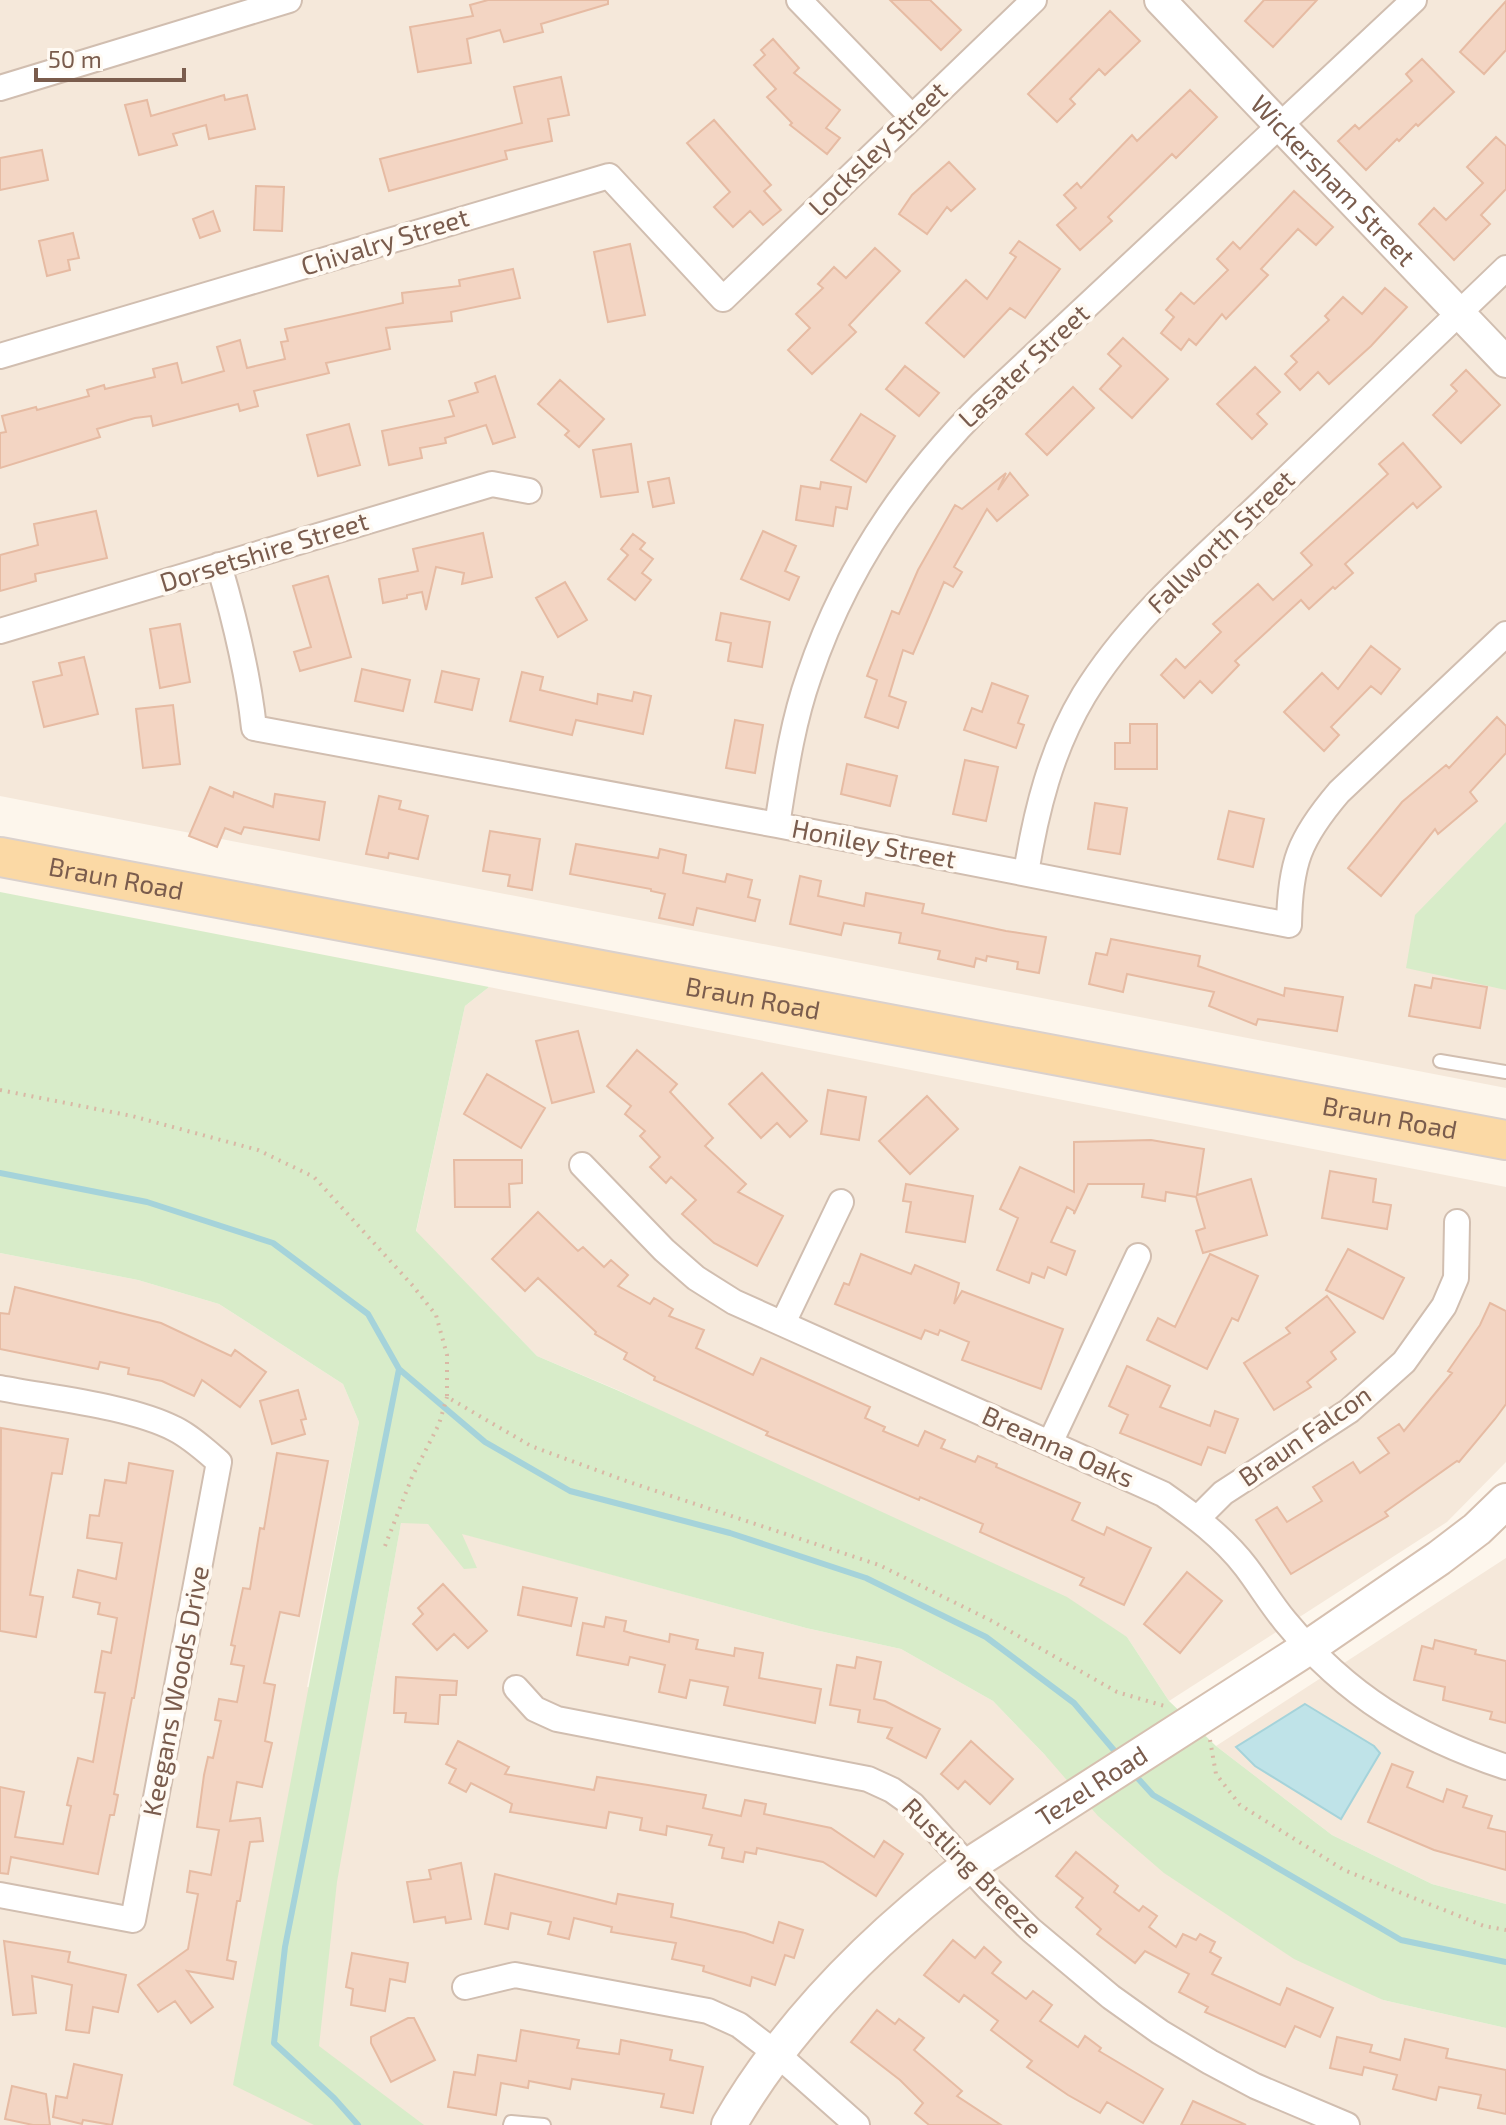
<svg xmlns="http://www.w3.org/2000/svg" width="1506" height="2125" viewBox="0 0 1506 2125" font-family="'Exo 2',sans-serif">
  <rect width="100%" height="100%" fill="#fdf6ec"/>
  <path fill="#f5e8da" d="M0 0H1506V1088L0 796Z
    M489 987 1506 1187V1462L1447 1522 1169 1701 1127 1637 620 1391 537 1356 416 1232 465 1006Z
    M0 1253 138 1280 219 1304 343 1384 359 1422 307 1687 370 1697 402 1517 806 1628 901 1649 993 1701 1045 1755 1383 2000 1506 2028V2125H0Z
    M1506 1558V1904L1432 1884 1332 1835 1216 1746Z"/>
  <path fill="#d8ecc9" d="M1506 822V990L1406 968 1415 915Z
    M0 892 489 987 465 1006 416 1231 537 1356 619 1391 1067 1597 1127 1637 1169 1701 1216 1746 1332 1835 1432 1884 1506 1904V2028L1383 2000 1294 1959 1164 1873 1098 1816 1045 1755 993 1701 901 1649 806 1628 462 1534 477 1568 464 1569 428 1524 401 1523 337 1882 319 2046 424 2125H314L233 2085 359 1422 343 1384 219 1304 138 1280 0 1253Z"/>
  <path fill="#bfe3e8" stroke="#a5d3da" stroke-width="2" d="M1305 1704 1374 1746 1380 1753 1341 1819 1255 1766 1236 1747Z"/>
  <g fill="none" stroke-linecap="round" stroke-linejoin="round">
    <path stroke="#a5d3da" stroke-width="6" d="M0 1173 147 1202 273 1243 368 1314 399 1369 485 1442 570 1491 730 1533 866 1578 986 1637 1074 1703 1118 1755
      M1133 1773 1153 1795 1401 1940 1506 1962
      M358 2125 334 2098 274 2043 285 1947 399 1369"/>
  </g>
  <path fill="#f3d5c3" stroke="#e6bba3" stroke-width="2" d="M488 0H608V4L541 24 543 32 504 42 500 30 467 39 471 63 418 72 410 27 473 16 470 5Z
    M890 0H930L961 30 941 50Z
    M1264 0H1317L1273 47 1245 21Z
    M1506 1V50L1484 74 1460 52Z
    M1110 11 1140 41 1105 75 1099 69 1070 99 1075 104 1057 122 1028 94Z
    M773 39 799 68 794 73 840 110 826 128 840 138 827 154 790 125 792 123 767 97 776 89 754 65 765 55 761 50Z
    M1422 59 1454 92 1418 126 1416 124 1399 141 1397 139 1366 170 1338 141 1355 125 1359 129 1412 81 1406 74Z
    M561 77 569 115 548 119 552 141 505 151 507 159 389 191 380 159 522 123 514 87Z
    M1190 90 1217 117 1176 158 1172 154 1108 217 1112 221 1080 250 1057 225 1076 208 1064 195 1077 183 1081 188 1132 135 1137 141Z
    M224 95 225 100 247 95 255 129 209 139 206 125 173 134 177 145 139 155 125 105 147 100 151 116Z
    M714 120 771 185 764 191 781 210 763 225 750 211 733 227 714 207 730 192 687 143Z
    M1496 137 1506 146V189L1481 215 1490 224 1454 260 1419 224 1434 208 1446 220 1483 183 1467 167Z
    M42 150 48 180 0 190V158Z
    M949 162 975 189 951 211 947 207 927 234 899 214 912 195Z
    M256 186 284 187 282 231 254 230Z
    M1294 191 1333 227 1316 245 1298 229 1261 269 1268 275 1226 319 1222 314 1196 345 1189 339 1181 350 1161 333 1174 317 1166 310 1181 293 1194 304 1228 270 1217 259 1233 242 1240 249Z
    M213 211 220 231 200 238 193 219Z
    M73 233 79 258 68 260 70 270 47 276 39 241Z
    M1019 241 1060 269 1025 318 1010 308 964 357 926 323 966 280 987 299 1016 257 1010 253Z
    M630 244 645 315 608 322 594 252Z
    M875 248 900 271 849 325 856 332 812 374 788 350 810 328 796 314 823 288 818 284 834 267 846 278Z
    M513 269 520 298 451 312 452 321 386 328 390 349 326 363 329 373 254 391 258 406 240 411 238 404 153 426 151 416 135 418 97 429 100 437 0 468V433L6 432 2 416 36 407 37 410 89 396 87 390 104 385 105 389 155 377 153 369 177 363 182 383 224 371 217 347 240 340 247 368 285 359 281 342 288 341 285 329 403 303 402 293 460 286 459 280Z
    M1385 288 1407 307 1371 346 1329 384 1318 372 1300 390 1285 374 1297 362 1291 356 1329 320 1325 316 1343 297 1362 314Z
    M1123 338 1168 379 1132 418 1100 389 1121 366 1108 354Z
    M905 366 939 393 919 416 886 389Z
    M1255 367 1280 392 1257 414 1267 424 1252 439 1217 404Z
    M1466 370 1500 405 1461 443 1433 415 1457 391 1451 385Z
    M495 376 515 437 493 444 486 425 445 438 446 443 420 448 422 458 389 465 382 431 454 416 449 401 478 392 475 383Z
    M560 380 604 419 579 447 565 435 569 431 538 404Z
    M1073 387 1094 408 1047 455 1026 434Z
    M861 414 895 436 866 482 831 460Z
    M349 424 360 465 318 476 307 435Z
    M1403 443 1441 487 1417 508 1413 503 1345 564 1353 573 1335 589 1333 587 1309 609 1301 600 1235 661 1239 665 1212 693 1200 681 1184 698 1161 675 1176 659 1185 668 1221 632 1213 624 1258 584 1273 600 1312 565 1301 553 1388 474 1379 464Z
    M631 444 638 492 601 497 593 450Z
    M1006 473 998 490 1010 473 1028 495 997 521 987 509 954 567 962 572 953 587 944 582 913 654 903 650 889 696 906 702 898 728 865 717 877 680 867 676 892 611 899 614 918 570 955 505 962 509Z
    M669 478 674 503 653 507 648 482Z
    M821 482 851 487 847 509 836 507 833 526 796 520 801 486 820 489Z
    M96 511 107 558 35 574 36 581 0 591V555L38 545 34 524Z
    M763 531 796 546 785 571 799 577 789 600 741 579Z
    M483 533 492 577 462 584 464 573 436 567 426 610 422 592 407 595V598L383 603 379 579 418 571 413 549Z
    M633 534 645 543 640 549 653 559 642 573 651 580 635 600 608 579 628 555 621 549Z
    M328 576 351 657 300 671 294 652 311 647 293 586Z
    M565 582 587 620 558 637 536 598Z
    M721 613 770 622 762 667 728 661 731 643 716 640Z
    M180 624 190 682 160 688 150 629Z
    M1371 646 1400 669 1381 694 1371 686 1331 727 1339 735 1324 751 1284 712 1322 673 1338 689Z
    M84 657 98 714 44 727 33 682 62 675 59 663Z
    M362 669 410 680 403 711 355 701Z
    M442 671 479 679 472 710 435 702Z
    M522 672 543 677 540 690 597 704 598 694 632 701 634 692 651 696 643 734 576 720 572 735 510 721Z
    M992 683 1028 696 1018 723 1024 725 1016 748 964 730 972 708 982 712Z
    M173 705 180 764 143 768 136 709Z
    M1497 717 1506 726V753L1470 792 1477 801 1438 834 1435 829 1381 896 1348 868 1402 802 1446 765 1449 768Z
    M735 720 763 725 755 773 726 768Z
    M1130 724H1157V769H1115V743H1130Z
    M965 760 998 767 986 821 953 814Z
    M847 764 897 776 890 806 841 794Z
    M210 787 233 797 234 792 273 807 275 794 325 802 319 840 244 827 241 834 225 828 217 847 189 836Z
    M379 796 401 801 399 809 428 816 418 859 389 853 388 858 366 854Z
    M1095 803 1127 808 1120 854 1088 849Z
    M1229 811 1264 819 1253 867 1218 859Z
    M490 831 540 839 532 890 508 886 510 875 483 871Z
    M576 844 658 858 660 849 686 855 683 873 725 882 727 874 752 880 748 897 760 900 755 921 697 908 693 925 659 918 665 894 651 891V889L570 874Z
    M800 876 821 881 818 896 864 906 866 893 924 904 922 913 1006 931 1046 937 1039 973 1017 969 1018 962 987 956 986 961 976 958 974 967 938 959 940 951 899 943 901 933 844 923 841 935 790 924Z
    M1111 939 1200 956 1198 966 1284 996 1285 988 1343 997 1337 1031 1258 1019 1256 1025 1209 1006 1214 992 1127 974 1123 992 1089 984 1096 953 1107 955Z
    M1433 978 1487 987 1480 1028 1409 1016 1415 985 1431 988Z
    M578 1031 594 1092 552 1103 536 1041Z
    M637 1050 677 1084 670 1092 713 1138 705 1146 746 1184 738 1192 783 1216 757 1266 714 1243 682 1214 696 1200 671 1177 666 1183 650 1167 660 1157 640 1136 645 1131 625 1114 631 1106 607 1086Z
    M762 1073 807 1121 790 1137 777 1123 761 1138 729 1104Z
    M487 1074 545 1108 521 1148 464 1114Z
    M828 1090 866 1097 859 1140 821 1134Z
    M927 1096 958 1129 910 1174 879 1141Z
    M1151 1140 1204 1149 1197 1195 1251 1179 1267 1235 1203 1253 1196 1231 1205 1228 1196 1197 1166 1192 1165 1201 1142 1197 1144 1184H1088L1074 1214V1211L1067 1207 1051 1242 1075 1251 1066 1275 1048 1267 1044 1278 1032 1273 1029 1283 997 1270 1018 1218 1000 1209 1020 1167 1074 1192V1142Z
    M454 1160H522V1183L509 1184 510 1207H455Z
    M1330 1171 1376 1179 1373 1202 1391 1205 1387 1229 1322 1218Z
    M906 1184 973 1196 965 1242 906 1232 911 1202 903 1201Z
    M538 1212 578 1251 583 1247 604 1267 611 1260 628 1275 618 1286 650 1304 654 1298 673 1309 669 1316 704 1330 696 1348 753 1375 761 1358 783 1368 870 1407 865 1418 885 1427 883 1431 918 1446 925 1431 945 1440 941 1448 975 1462 978 1456 997 1464 996 1467 1080 1503 1072 1520 1104 1535 1107 1527 1151 1548 1124 1605 1080 1585 1084 1578 980 1532 983 1524 920 1497 919 1500 766 1435 768 1432 654 1380 655 1377 624 1359 627 1353 595 1334 596 1332 538 1278 525 1291 492 1259Z
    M1348 1249 1404 1278 1383 1319 1326 1290Z
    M861 1254 911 1274 915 1265 959 1283 954 1304 962 1291 1063 1329 1041 1389 962 1360 969 1342 940 1330 938 1335 925 1330 921 1339 835 1304 844 1283 849 1285Z
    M1210 1254 1258 1276 1238 1321 1232 1318 1207 1369 1147 1340 1158 1318 1175 1327Z
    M15 1287 161 1323 231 1356 235 1350 266 1372 240 1407 202 1380 194 1396 162 1381 128 1374 129 1368 100 1362 98 1369 0 1349V1313L9 1314Z
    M1327 1296 1355 1332 1331 1352 1336 1359 1307 1382 1311 1387 1274 1410 1244 1363 1290 1333 1286 1328Z
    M1490 1303 1506 1311V1404L1495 1419 1459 1462 1457 1461 1385 1512 1388 1516 1291 1574 1256 1520 1277 1507 1287 1522 1322 1501 1313 1487 1353 1462 1360 1473 1389 1453 1378 1438 1399 1424 1404 1431 1452 1373 1448 1371 1480 1325Z
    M1127 1366 1170 1386 1160 1407 1210 1426 1215 1411 1238 1419 1225 1453 1208 1447 1201 1465 1120 1433 1128 1415 1109 1406Z
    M298 1390 306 1419 301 1420 305 1434 272 1444 260 1401Z
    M1 1428 68 1439 62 1474 52 1473 30 1595 43 1597 36 1637 0 1631Z
    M277 1453 328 1461 299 1616 280 1612 264 1683 275 1685 265 1741 272 1743 262 1787 237 1782 230 1821 260 1818 263 1841 250 1842 240 1901H237L227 1960 236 1962 233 1979 187 1971 213 2007 191 2023 175 2001 158 2012 138 1985 188 1949 198 1894 187 1892 190 1871 211 1875 219 1830 197 1827 204 1775 208 1757 213 1758 221 1721 215 1720 219 1699 237 1702 244 1666 231 1664 235 1646 231 1645 243 1588 250 1589 260 1528 264 1529Z
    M129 1463 173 1471 134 1698H132L114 1794 118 1795 114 1815H110L98 1874 11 1857 8 1874 0 1873V1787L24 1792 15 1837 63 1844 71 1806 67 1805 78 1758 93 1762 105 1693 95 1692 102 1651 111 1653 117 1618 98 1614 100 1603 73 1597 78 1570 116 1579 122 1543 87 1538 90 1515 99 1516 105 1480 126 1483Z
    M1187 1572 1222 1601 1180 1653 1144 1624Z
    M443 1584 487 1631 468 1648 454 1634 437 1650 413 1624 423 1614 418 1608Z
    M523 1587 577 1598 571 1626 518 1615Z
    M606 1617 626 1621 624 1631 634 1634 669 1642 670 1634 698 1640 696 1649 734 1656 735 1648 763 1653 759 1678 821 1689 815 1723 724 1705 728 1687 690 1680 686 1698 659 1692 665 1665 630 1657 628 1665 577 1655 583 1623 604 1627Z
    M1435 1640 1476 1650 1475 1654 1506 1661V1723L1490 1719 1492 1712 1443 1700 1445 1687 1414 1680 1422 1646 1433 1649Z
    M857 1657 881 1662 874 1699 885 1701 940 1729 926 1758 887 1738 892 1728 858 1722 860 1710 830 1705 837 1665 855 1668Z
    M396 1677 457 1681 456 1695H440L438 1724 405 1722 406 1713H394Z
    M458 1741 509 1767 505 1774 594 1790 597 1777 648 1785 706 1795 703 1808 741 1816 745 1800 766 1804 764 1814 831 1828 874 1857 884 1841 903 1854 876 1896 823 1862 757 1848 756 1854 745 1852 743 1862 722 1858 724 1848 709 1845 712 1835 667 1826 666 1835 640 1830 642 1818 609 1812 606 1828 510 1812 512 1804 471 1783 466 1792 449 1783 456 1769 446 1764Z
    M971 1741 1013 1779 990 1804 965 1781 958 1789 941 1774Z
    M1392 1764 1413 1772 1407 1787 1443 1802 1447 1789 1467 1796 1463 1807 1492 1816 1488 1828 1506 1832V1870L1434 1850 1368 1822Z
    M1076 1852 1118 1886 1114 1892 1139 1911 1143 1906 1157 1916 1149 1927 1176 1947 1183 1934 1196 1940 1200 1934 1215 1942 1210 1952 1221 1958 1212 1974 1280 2005 1287 1988 1333 2008 1320 2037 1295 2026 1285 2047 1205 2012 1208 2007 1179 1992 1189 1974 1145 1951 1135 1963 1097 1934 1101 1929 1076 1907 1083 1898 1056 1876Z
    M461 1863 471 1919 446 1923 445 1917 414 1922 407 1882 431 1879 429 1870Z
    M495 1874 616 1904 618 1894 673 1904 671 1917 745 1933 773 1943 779 1922 803 1930 794 1958 785 1955 775 1985 752 1977 750 1986 703 1971 704 1966 672 1959 676 1943 611 1932 612 1927 574 1918 569 1939 548 1934 551 1922 511 1913 508 1929 485 1924Z
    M953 1940 975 1958 984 1947 1001 1962 992 1973 1026 1999 1033 1991 1052 2005 1040 2021 1078 2047 1085 2036 1101 2048 1099 2051 1163 2089 1143 2123 1107 2102 1100 2113 1068 2095 1027 2067 1032 2061 991 2030 998 2021 964 1995 959 2002 924 1975Z
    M4 1941 70 1952 68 1962 126 1975 118 2012 93 2007 89 2033 66 2030 72 1985 32 1976 36 2013 13 2015Z
    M352 1953 408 1963 405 1982 390 1979 385 2011 351 2005 353 1989 346 1987Z
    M877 2010 895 2024 899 2019 924 2038 914 2050 962 2091 957 2096 1001 2125H929L915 2113 923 2103 900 2080 851 2042Z
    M408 2018H414L435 2060 391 2082 371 2043V2037Z
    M521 2030 579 2040 577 2048 619 2054 621 2040 672 2050 670 2060 703 2067 693 2113 661 2107 664 2094 572 2079 570 2089 529 2081 528 2088 501 2083 496 2115 448 2107 454 2072 475 2075 478 2055 516 2061Z
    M1337 2037 1372 2045 1370 2052 1400 2060 1405 2039 1448 2049 1446 2058 1506 2070V2114L1478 2108 1481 2095 1439 2087 1436 2100 1393 2089 1397 2075 1364 2067 1362 2075 1330 2068Z
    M74 2064 122 2075 112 2125 83 2120 82 2124 53 2117 56 2096 67 2098Z
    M12 2086 46 2094 50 2125H33L5 2119Z
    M1193 2101 1246 2125H1181Z"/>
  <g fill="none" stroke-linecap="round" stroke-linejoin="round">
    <defs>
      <path id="service" d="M1440 1061 1506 1072
        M510 2125 511 2122 544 2125"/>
      <path id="minor" d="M799 0 912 117
        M0 88 289 0
        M0 356 609 176 723 299 1034 0
        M219 565C235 620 248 672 254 728L777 825 1289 925C1290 863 1299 839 1339 792L1506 634
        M0 631 492 484 529 491
        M777 825C785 775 792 724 809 676 844 572 905 481 982 404L1414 0
        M1026 873C1036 811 1051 750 1084 695 1130 620 1197 564 1260 504 1342 425 1424 347 1506 268
        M582 1165 664 1250 696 1278 734 1302 1163 1494C1193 1515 1223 1537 1246 1567 1259 1584 1271 1604 1285 1621 1348 1697 1414 1736 1506 1767
        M783 1323 841 1202
        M0 1388C51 1398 130 1406 175 1429 191 1437 205 1450 219 1462L133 1920 0 1895
        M1050 1443 1138 1256
        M1198 1518 1223 1493 1349 1411 1404 1362 1444 1306 1456 1278 1457 1222
        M516 1688 535 1709 557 1719 868 1779 892 1790 913 1805 990 1890 1031 1930 1111 1997 1160 2032 1210 2062 1255 2086 1347 2125
        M465 1987 515 1975 708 2011 739 2025 777 2054 857 2125"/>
      <g id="tertiary">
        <path id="s1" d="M1160 0 1506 362"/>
      </g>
      <g id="secondary">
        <path id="s2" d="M729 2125C788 2023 875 1937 968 1866L1309 1647 1439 1558 1477 1529 1506 1501"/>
      </g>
      <g id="primary">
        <path id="s3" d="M0 857 1506 1140"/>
      </g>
    </defs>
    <use href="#service" stroke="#d1beb0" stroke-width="16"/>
    <use href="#minor" stroke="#d1beb0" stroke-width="28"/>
    <use href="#tertiary" stroke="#d1beb0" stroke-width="34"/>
    <use href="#secondary" stroke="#d6c0b0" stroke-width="38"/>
    <use href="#primary" stroke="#dad1cd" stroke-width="42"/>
    <path stroke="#d9b8a5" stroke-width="4" stroke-dasharray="2 6" stroke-linecap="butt" d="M0 1090 132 1116 258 1150 314 1177 413 1286 436 1315 447 1355V1397L531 1446 629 1482 879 1565 992 1621 1117 1692 1168 1707
      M385 1546 412 1477 439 1424 447 1397
      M1210 1740 1216 1774 1240 1805 1344 1870 1484 1926 1506 1930"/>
    <use href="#service" stroke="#fff" stroke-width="12"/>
    <use href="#minor" stroke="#fff" stroke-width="24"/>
    <use href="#tertiary" stroke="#fff" stroke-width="30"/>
    <use href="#secondary" stroke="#fff" stroke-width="34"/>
    <use href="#primary" stroke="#fbd9a5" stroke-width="38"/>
  </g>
  <g text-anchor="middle" stroke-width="8" stroke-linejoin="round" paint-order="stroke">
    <g font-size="26" fill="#7a5c4d" stroke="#fffaf3">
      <text transform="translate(878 149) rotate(-44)" y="9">Locksley Street</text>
      <text dy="9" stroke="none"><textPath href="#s1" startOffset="250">Wickersham Street</textPath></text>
      <text transform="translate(385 242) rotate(-17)" y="9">Chivalry Street</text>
      <text transform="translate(1024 366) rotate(-43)" y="9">Lasater Street</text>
      <text transform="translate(1221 542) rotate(-44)" y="9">Fallworth Street</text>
      <text transform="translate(264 552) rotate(-17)" y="9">Dorsetshire Street</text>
      <text transform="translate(874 844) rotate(11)" y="9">Honiley Street</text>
      <text dy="9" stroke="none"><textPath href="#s3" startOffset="118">Braun Road</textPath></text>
      <text dy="9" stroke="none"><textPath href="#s3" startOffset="766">Braun Road</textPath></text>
      <text dy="9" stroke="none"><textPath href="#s3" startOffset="1414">Braun Road</textPath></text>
      <text transform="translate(1305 1436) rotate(-35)" y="9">Braun Falcon</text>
      <text transform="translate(1058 1447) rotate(24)" y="9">Breanna Oaks</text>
      <text transform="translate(176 1691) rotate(-79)" y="9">Keegans Woods Drive</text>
      <text dy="9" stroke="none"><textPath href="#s2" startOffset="502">Tezel Road</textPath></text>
      <text transform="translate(972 1868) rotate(45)" y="9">Rustling Breeze</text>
    </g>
  </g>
  <path d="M36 68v12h148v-12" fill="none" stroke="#7a5c4d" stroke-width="4"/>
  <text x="48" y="68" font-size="24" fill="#7a5c4d" stroke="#fffaf3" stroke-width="6" paint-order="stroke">50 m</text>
</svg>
